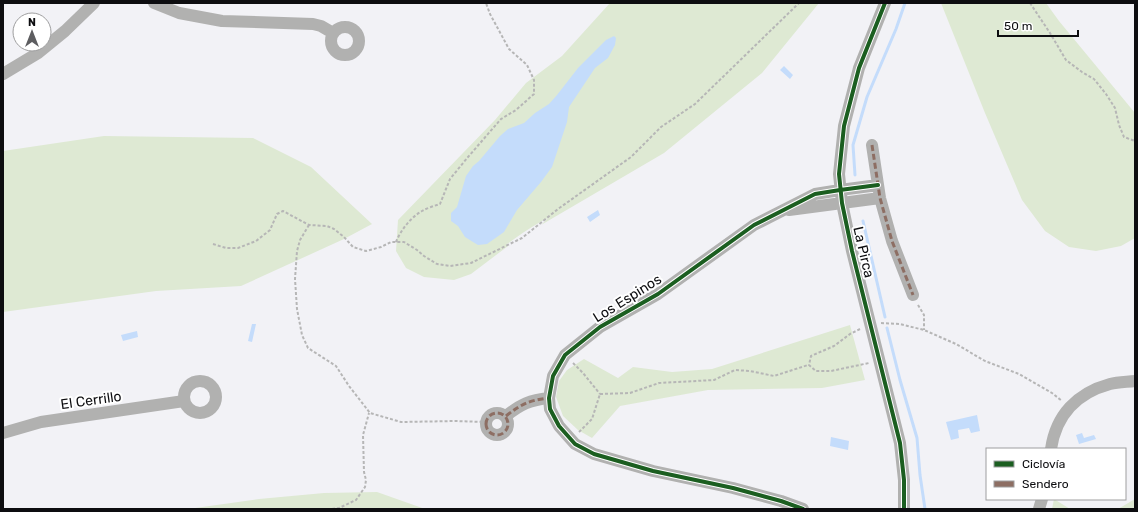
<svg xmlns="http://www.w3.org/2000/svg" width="1138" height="512" viewBox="0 0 1138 512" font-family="Rubik,sans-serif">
  <rect width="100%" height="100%" fill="#f2f2f6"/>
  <path fill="#dee9d3" d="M610 3H819L762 73 664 153 541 225 548 218C534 225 519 235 506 245L508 246 471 274 454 280 424 277 406 268 396 251 398 220 495 120 526 83 562 56Z
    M941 3H1046L1059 21 1135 113V238L1121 246 1096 251 1069 247 1045 231 1022 200 985 113Z
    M104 136 253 138 311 167 372 224 344 239 241 286 156 291 3 312V151Z
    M850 325 865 380 822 388 708 390 620 406 592 438 578 430 563 416 556 397 559 381 567 370 584 359 618 378 633 367 672 372 712 369Z
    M377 492 425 509H188L259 499 324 493Z
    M1054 499 1070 509H1052Z
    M1135 499V509H1118Z"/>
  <path fill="#c4dcfb" d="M614 36 616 38 615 45 608 58 595 68 569 107 567 122 552 167 541 182 517 210 504 232 487 244 478 245 473 242 465 237 458 226 451 221V213L457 207 466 176 473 166 479 161 500 136 508 129 524 123 535 113 549 104 557 95 578 68 606 40Z
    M784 66 793 75 790 79 780 70Z
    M598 210 600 215 590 222 587 217Z
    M252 324H256L252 342 248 341Z
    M137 331 138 337 123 341 121 335Z
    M977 415 980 431 971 433 969 428 958 430 959 438 951 440 946 422Z
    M1082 433 1084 438 1094 435 1096 439 1079 444 1076 435Z
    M831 437 849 441 848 450 830 446Z"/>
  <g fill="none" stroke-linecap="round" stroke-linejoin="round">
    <path stroke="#c4dcfb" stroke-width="3" d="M855 175 853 145 867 97 896 29 905 3
      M863 221 885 317
      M887 328 900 380 917 438 920 475 925 509"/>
    <path stroke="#b6b6b6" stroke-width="2" stroke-dasharray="3 2" stroke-linecap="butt" d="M1030 3 1050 33 1066 60 1082 72 1094 79 1106 94 1115 108 1119 125 1124 137 1135 141
      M309 225 300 240 297 251 295 279 297 309 302 335 308 348 336 366 349 386 370 413 401 422 455 421 486 422
      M396 242C401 230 410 218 422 211 427 208 434 206 440 204L450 179 468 157 501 119 516 110 534 94V80L527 65 509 49 490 14 486 3
      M213 244 226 248H238L256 241 270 230 277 214 283 211 309 225 327 226 334 229 344 237 353 247 366 251 381 247 391 242H404L417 250 424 256 437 264 450 266 471 263 522 238 558 209 631 157 661 127 695 104 799 3
      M918 305 924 315V330
      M881 323 900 324 924 330 956 344 985 361 1019 374 1052 393 1062 401
      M860 329 850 334 834 346 811 356 809 365 816 371H831L869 363
      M573 363 583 373 600 394
      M600 394 630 393 659 383 714 380 735 370 750 371 774 376 808 365
      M579 432 592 419 600 394
      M332 509 339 508 356 500 365 487 366 480 364 472 363 435 369 413"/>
    <path stroke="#b1b1b0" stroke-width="12" d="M154 3 179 13 222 21 313 24 321 26 333 33
      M885 3 859 68 844 126 839 174 842 203 852 251 900 443 904 480V509
      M331 41a14 14 0 1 1 28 0a14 14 0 1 1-28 0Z
      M3 74 38 53 65 31 94 3
      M872 145 880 198 892 241 913 295
      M789 210 880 198
      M184 397a16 16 0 1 1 32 0a16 16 0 1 1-32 0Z
      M486 424a11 11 0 1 1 22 0a11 11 0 1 1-22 0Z
      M506 416C521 404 530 400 549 398
      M3 433 41 422 184 401
      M1051 449C1056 415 1077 393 1110 384 1118 382 1127 382 1135 381
      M803 509 781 501 733 488 653 471 594 454 575 444 559 426 550 409 549 398 553 376 565 355 600 327 658 294 754 225 815 194 840 190 878 185
      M1039 509 1042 499"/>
    <path stroke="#8d6e63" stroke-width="3" stroke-dasharray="6 3" stroke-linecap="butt" d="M872 145 880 198 892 241 913 295
      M486 424a11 11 0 1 1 22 0a11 11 0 1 1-22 0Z
      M506 416C521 404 530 400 549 398"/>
    <defs>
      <path id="cycleway" d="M885 3 859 68 844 126 839 174 842 203 852 251 900 443 904 480V509
        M803 509 781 501 733 488 653 471 594 454 575 444 559 426 550 409 549 398 553 376 565 355 600 327 658 294 754 225 815 194 840 190 878 185"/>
    </defs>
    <use href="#cycleway" stroke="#fff" stroke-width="6"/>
    <use href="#cycleway" stroke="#1b5e20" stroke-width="4"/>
  </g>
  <g text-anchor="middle" stroke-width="4" stroke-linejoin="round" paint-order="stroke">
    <g font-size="14" fill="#0d0d10" stroke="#fff">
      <text transform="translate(864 252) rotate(77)" y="5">La Pirca</text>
      <text transform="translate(627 298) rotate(-32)" y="5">Los Espinos</text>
      <text transform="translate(91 400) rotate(-8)" y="5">El Cerrillo</text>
    </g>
  </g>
  <rect width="1138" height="512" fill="none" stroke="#0d0d10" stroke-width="8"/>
  <rect x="986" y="448" width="140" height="52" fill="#ffffff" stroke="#9e9e9f"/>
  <rect x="994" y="461" width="20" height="6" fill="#1b5e20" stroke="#9e9e9f"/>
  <text x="1022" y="468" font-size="12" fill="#0d0d10">Ciclovía</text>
  <rect x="994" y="481" width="20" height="6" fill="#8d6e63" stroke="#9e9e9f"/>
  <text x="1022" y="488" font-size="12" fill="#0d0d10">Sendero</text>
  <g transform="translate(32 32)"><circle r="19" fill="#ffffff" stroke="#9e9e9f"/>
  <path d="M0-3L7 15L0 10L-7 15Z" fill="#5d5d60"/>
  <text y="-6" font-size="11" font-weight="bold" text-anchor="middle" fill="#0d0d10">N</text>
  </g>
  <path d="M998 30v6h80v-6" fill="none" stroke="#0d0d10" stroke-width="2"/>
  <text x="1004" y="30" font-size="12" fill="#0d0d10" stroke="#ffffff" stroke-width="3" paint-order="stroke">50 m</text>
</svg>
